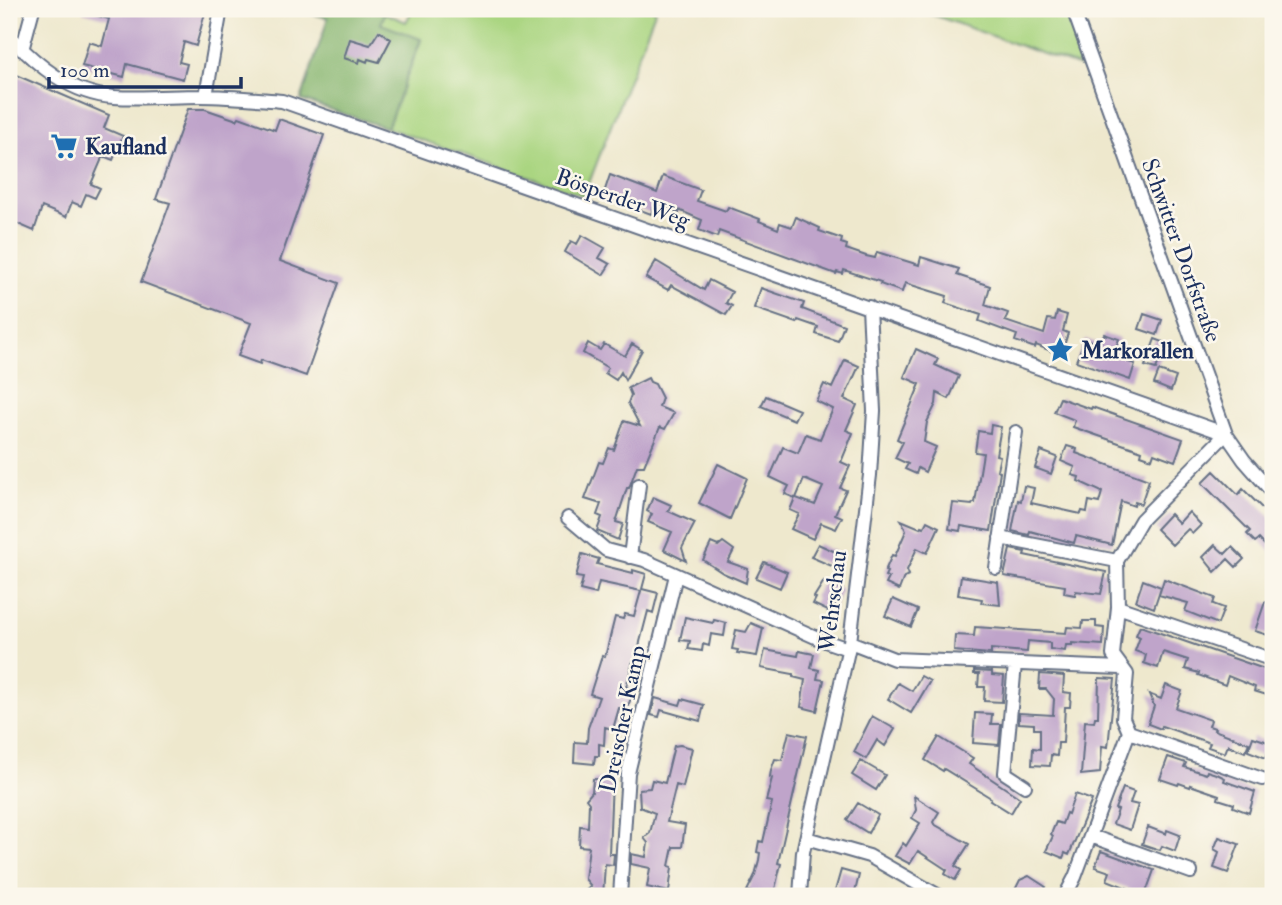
<svg xmlns="http://www.w3.org/2000/svg" width="1282" height="905" viewBox="0 0 1282 905" font-family="'IM FELL Double Pica',serif">
  <rect width="100%" height="100%" fill="#fbf7ec"/>
  <filter id="ink" filterUnits="userSpaceOnUse"><feTurbulence type="fractalNoise" baseFrequency=".0143" numOctaves="2"/><feDisplacementMap in="SourceGraphic" scale="14" xChannelSelector="R" yChannelSelector="G"/><feConvolveMatrix kernelMatrix="1 2 1 2 8 2 1 2 1" color-interpolation-filters="sRGB"/></filter>
  <filter id="wash" filterUnits="userSpaceOnUse"><feTurbulence type="fractalNoise" baseFrequency=".00686" numOctaves="4" result="noise"/><feDisplacementMap in="SourceGraphic" scale="28" xChannelSelector="R" yChannelSelector="G"/><feGaussianBlur stdDeviation="1.57" result="paint"/><feColorMatrix in="noise" values="0 0 0 0 0 0 0 0 0 0 0 0 0 0 0 0 0 1.4 0 .05"/><feComposite in="paint" operator="in"/></filter>
  <g filter="url(#wash)">
    <rect width="100%" height="100%" fill="#eee8cd"/>
    <path fill="#aad581" stroke="#628270" stroke-width="2" d="M413 9H656L584 196 387 128 421 40 380 24 385 13 406 22Z
      M916 9H1065L1086 69Z"/>
    <path fill="#87b66f" stroke="#517266" stroke-width="2" d="M292 9H370L385 13 381 24 421 39 387 128 301 100 328 18Z"/>
    <g id="blocks">
      <path fill="#bfa4ca" fill-rule="evenodd" d="M83 9H206L196 46 184 42 179 62 187 64 183 79 127 64 124 77 82 66 89 42 102 46 109 19 83 12Z
        M379 31 391 39 379 62 368 59 367 62 360 59 359 63 344 58 350 39 370 45Z
        M9 72 109 115 104 128 123 136 113 160 103 156 91 184 100 188 95 198 86 194 81 206 72 202 66 217 42 207 34 231 9 220Z
        M188 109H205L237 120 239 117 275 130 279 119 324 135 280 261 339 283 306 376 261 360 260 364 238 356 251 323 141 282 170 203 156 199Z
        M610 175 657 193 663 176 701 190 697 201 726 211 728 207 760 219 759 221 778 229 780 223 792 227 796 217 820 228 819 231 842 239 841 243 847 245 846 249 866 256 875 258 877 252 919 265 921 257 959 269 957 275 990 286 985 305 1008 313 1005 321 1044 334 1048 319 1055 320 1057 312 1067 315 1063 331 1068 333 1061 355 1036 345 1035 348 1015 341 1017 335 979 321 981 315 945 303 947 296 905 283 902 292 880 284 881 282 844 270 843 274 837 272 836 274 719 231 717 237 699 230 702 220 679 210V213L655 204 651 214 603 196Z
        M582 235 605 248 599 258 610 264 603 275 565 252 571 241 577 244Z
        M656 261 704 290 709 280 732 292 726 303 732 306 726 315 671 285 668 290 646 278Z
        M761 288 804 303 802 309 844 325 838 341 816 334 818 327 798 320 797 323 754 308Z
        M1144 314 1162 320 1157 335 1139 329Z
        M1104 334 1119 339 1115 350 1128 354 1126 361 1135 364 1130 380 1076 361 1085 339 1100 344Z
        M1155 339 1166 343 1156 369 1145 366Z
        M588 343 600 350 604 344 625 356 632 344 642 350 625 380 621 372 616 380 605 373 608 368 583 353Z
        M916 349 938 359 935 365 959 376 949 399 937 393 936 404 927 422 924 442 936 447 925 472 918 468 916 474 905 469 908 464 895 458 903 442 897 439 920 384 904 377Z
        M845 360 859 366 844 399 857 405 846 430 853 433 841 462 850 466 840 488 846 490 835 514 842 517 836 529 821 523 813 539 791 529 799 514 790 510 795 498 785 494 789 486 770 477 783 447 798 453 806 434 820 439 833 409 816 401 824 384 832 388ZM804 479 823 487 815 505 796 498Z
        M1159 371 1176 377 1171 391 1154 384Z
        M648 378 650 382 655 384 662 398 659 407 674 413 665 429 660 427 644 466H637L629 488H627L616 522 623 524 618 540 597 531 602 517 597 515 601 504 585 499 599 462 603 463 609 448 614 450 624 421 640 426 628 403 631 395 628 388Z
        M766 396 799 410 794 420 761 406Z
        M1060 398 1091 409 1092 407 1183 439 1175 461 1154 453 1152 459 1141 455 1142 451 1073 427 1075 420 1054 412Z
        M991 425 1001 427 996 455 1000 456 997 470 1000 471 991 531 961 526 960 531 949 529 953 503 972 505 973 503H975L983 453 975 452 978 431 990 433Z
        M1067 446 1077 449 1076 453 1149 480 1141 504 1135 502 1134 506 1121 501 1112 545 1076 536 1074 543 1030 531 1029 535 1012 531 1018 500 1021 501 1024 486 1034 488 1031 503 1081 514 1082 511 1087 512 1089 501 1099 503 1102 492 1078 481 1079 477 1072 475 1075 467 1061 461Z
        M1041 451 1057 457 1051 474 1035 468Z
        M718 464 747 478 730 519 699 503Z
        M1214 471 1238 495 1243 489 1273 519V554L1259 539 1255 542 1247 534 1250 531 1202 483Z
        M653 497 671 505 668 511 695 523 682 548 686 561 664 550 672 532 648 522 652 514 647 511Z
        M1189 512 1201 525 1193 533 1188 529 1172 545 1156 529 1170 514 1179 523Z
        M901 520 920 528 921 526 924 527 927 521 939 527 927 553 917 548 907 570 909 575 904 577 899 590 886 584 889 578 885 576 887 572 885 571 892 555 895 556 906 531Z
        M723 542 734 550 728 562 748 569 746 583 723 573 703 560 711 543 718 546Z
        M818 544 840 554 834 567 811 557Z
        M1215 545 1225 554 1232 547 1244 559 1236 567 1228 559 1215 572 1203 557Z
        M1010 549 1025 552 1024 555 1106 572 1101 594 1076 591 1075 595 1064 593 1065 586 1004 576Z
        M582 554 599 559 597 564 633 573V570L646 574 642 589 658 593 653 613 648 611 640 642 639 649 643 650 640 662 633 661 626 687 633 689 630 701 626 710 619 708 613 729 605 727 604 745 599 744V756H595L594 764 574 762 575 742 587 743 588 728 599 697 590 694 602 656 605 657 615 617 623 619 625 614 634 616 641 591 599 582 596 594 580 590 583 578 576 577Z
        M764 562 787 572 780 588 756 578Z
        M961 576 998 582 1000 605 981 603 982 599 958 595Z
        M1164 579 1215 598 1213 604 1224 608 1218 624 1185 611 1188 603 1159 595Z
        M1143 580 1161 587 1154 608 1136 601Z
        M824 581 842 589 832 613 813 604 816 598 814 597Z
        M893 599 918 610 911 627 885 616Z
        M1265 602 1273 605V624L1268 635 1255 631Z
        M685 617 713 623 714 620 726 623 724 636 711 634 709 646 703 644 702 651 688 649 690 641 680 640Z
        M1083 621H1096V627L1104 628 1103 645 1072 643V645H1066L1065 651 1050 649V643L1028 641 1027 652 991 649V654L954 651 955 635 974 636 975 627 1066 633 1067 627 1082 628Z
        M751 623 763 628 757 656 737 653 738 650 732 649 736 630 746 632Z
        M1140 626 1273 672V697L1254 691 1255 687 1228 676 1225 685 1198 675 1199 673 1185 669 1188 660 1163 652 1158 668 1144 663 1146 655 1135 651 1140 637 1136 635Z
        M765 650 798 656 799 651 814 654 811 668 819 670 817 679 824 680 817 711 801 707 805 680 793 677V674L761 668Z
        M974 671 992 672V675L1004 676 1002 702 984 701 985 687H978L979 674H974Z
        M1040 674 1064 676 1063 692 1071 693 1070 707H1065L1063 743H1058L1057 756 1051 755 1050 766 1032 765 1033 748 1040 749V729H1034V724L1019 723V713L1053 715 1054 699 1046 689H1039Z
        M921 676 930 681 911 713 888 699 898 683 912 691Z
        M1099 678 1115 679 1108 747 1102 746 1100 773 1081 775 1085 721 1094 722 1095 717H1098Z
        M1166 685 1182 691 1176 708 1211 720 1209 726 1215 728 1214 730 1249 743 1245 752 1228 745 1225 753 1208 747 1210 743 1162 726 1161 729 1148 724 1154 706 1149 694 1161 699Z
        M655 698 680 705 682 699 704 705 700 721 661 710 659 717 651 715Z
        M975 713 992 714 991 724H1001L999 745 973 743Z
        M872 716 895 729 885 746 877 740 866 759 854 752Z
        M789 732 807 736 778 863 781 864 775 889 772 896H749L751 892 747 891 755 875 759 860 760 853 757 852 759 841 763 842 772 802 766 801 772 778 770 777 771 770 775 759 782 760Z
        M939 737 973 758 969 764 1020 798 1011 813 990 800 991 798 944 769 943 771 925 760Z
        M1253 737 1271 743 1266 758 1248 751Z
        M680 745 692 748 683 787 676 785 667 822 685 825 682 847H673L669 866 672 867 669 892 647 887 650 868 631 864V854L646 857 648 843 644 838 650 833 655 813 640 807 639 789 650 788 652 780 665 783 674 746Z
        M1168 757 1186 763 1184 767 1206 774 1207 771 1219 775 1225 778 1224 781 1255 792 1249 813 1233 807 1234 804 1218 799 1219 795 1190 785V787L1179 783 1178 785 1160 779Z
        M861 761 885 775 876 790 852 775Z
        M593 779 612 780 609 854H614L613 865 605 864 603 896H580L591 886 585 879 589 847 579 846 580 826 588 827 589 803 586 799 592 792Z
        M1123 788 1134 792 1130 803 1138 805 1130 830 1113 824 1118 810 1115 809Z
        M1075 794 1092 800 1069 855 1065 853 1063 858 1046 851 1053 836 1051 834 1056 822 1062 824 1066 813 1068 814Z
        M914 796 939 812 933 822 934 824 969 844 955 866 961 870 955 880 945 874 947 870 918 851 910 864 895 856 903 843 906 846 920 823 912 818 916 810Z
        M858 803 878 815 868 833 847 820Z
        M1148 827 1166 834 1167 830 1180 835 1175 851 1162 846 1160 850 1142 844Z
        M1219 837 1239 844 1228 873 1214 868 1219 852 1214 849Z
        M1101 851 1154 870 1145 895 1107 880 1110 872 1095 867Z
        M841 870 859 875 854 896 835 891Z
        M1029 876 1046 887 1040 896H1012L1020 880Z"/>
    </g>
  </g>
  <g filter="url(#ink)">
    <use href="#blocks" fill-opacity="0" stroke="#657085" stroke-width="2"/>
    <g fill="none" stroke-linecap="round" stroke-linejoin="round">
      <defs>
        <path id="minor" d="M1073 9 1226 434 1244 460 1273 493
          M9 36C37 65 72 95 114 97 143 99 173 96 201 96 228 96 256 99 282 101L1226 434 1141 520 1117 561 1118 607 1113 655 1127 674 1123 718 1129 732 1075 877 1065 896
          M22 50 33 9
          M206 96 221 9
          M568 518 606 550 644 560 822 640 848 649
          M1000 538 1117 561
          M630 557 639 485
          M996 568 1016 432
          M1118 607 1273 660
          M850 642 894 659 1121 668
          M1015 664 1005 773 1025 786
          M1129 732 1262 779
          M1091 836 1191 872
          M806 838 869 856 939 896
          M620 896 628 773 676 575
          M800 896 803 852 850 642 870 475 874 411 869 307"/>
      </defs>
      <use href="#minor" stroke="#657085" stroke-width="16"/>
      <use href="#minor" stroke="#fff" stroke-width="12"/>
    </g>
  </g>
  <defs>
    <symbol id="supermarket-bare" viewBox="-9 -9 18 18"><path d="M-6-5.5h2.5l.6 2H6L4.5 2H-2.5L-4.4-4H-6ZM-1.5 3.2a1.3 1.3 0 1 0 .1 0ZM3 3.2a1.3 1.3 0 1 0 .1 0Z" fill="#1f6fb2" stroke="#fbf7ec" stroke-width="2.5" paint-order="stroke"/></symbol>
    <symbol id="sight-bare" viewBox="-9 -9 18 18"><path d="M0-6L1.8-2.2L6-1.7L2.9 1.2L3.7 5.4L0 3.3L-3.7 5.4L-2.9 1.2L-6-1.7L-1.8-2.2Z" fill="#1f6fb2" stroke="#fbf7ec" stroke-width="2.5" paint-order="stroke"/></symbol>
  </defs>
  <g fill-rule="evenodd">
    <use href="#supermarket-bare" x="45" y="127" width="38" height="38"/>
    <use href="#sight-bare" x="1041" y="331" width="38" height="38"/>
  </g>
  <g text-anchor="middle" stroke-width="5" stroke-linejoin="round" paint-order="stroke">
    <g font-size="23" font-weight="bold" fill="#1b2f5e" stroke="#fbf7ec" text-anchor="start">
      <text x="85" y="154">Kaufland</text>
      <text x="1081" y="358">Markorallen</text>
    </g>
    <g font-size="23" fill="#1b2f5e" stroke="#fbf7ec">
      <text transform="translate(623 198) rotate(19)" y="8">Bösperder Weg</text>
      <text transform="translate(1182 250) rotate(70)" y="8">Schwitter Dorfstraße</text>
      <text transform="translate(832 601) rotate(-83)" y="8">Wehrschau</text>
      <text transform="translate(622 719) rotate(-78)" y="8">Dreischer Kamp</text>
    </g>
  </g>
  <rect width="1282" height="905" fill="none" stroke="#fbf7ec" stroke-width="35"/>
  <path d="M49 77v10h192v-10" fill="none" stroke="#1b2f5e" stroke-width="3.5"/>
  <text x="60" y="77" font-size="21" fill="#1b2f5e" stroke="#fbf7ec" stroke-width="5" paint-order="stroke">100 m</text>
</svg>
